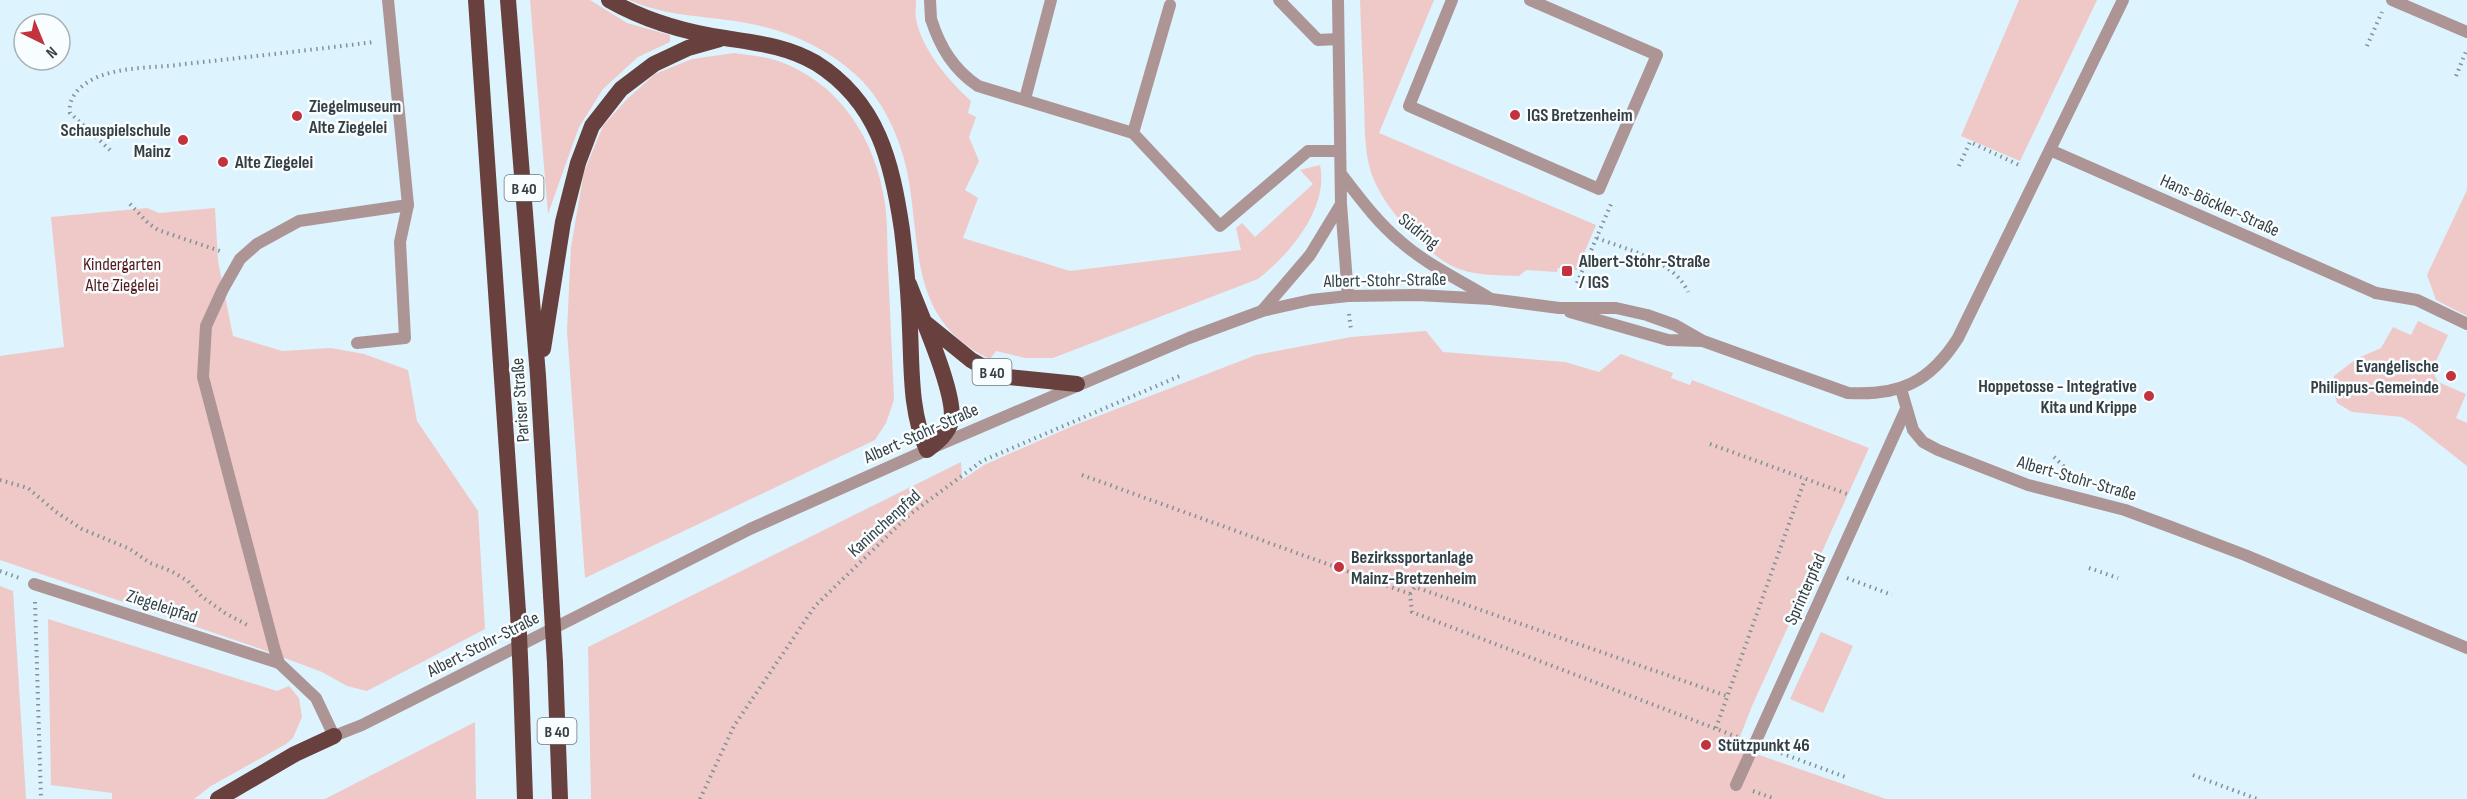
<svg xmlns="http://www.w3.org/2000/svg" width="2467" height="799" viewBox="0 0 2467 799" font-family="'Sofia Sans Condensed',sans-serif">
  <rect width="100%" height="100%" fill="#ddf3fd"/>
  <path fill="#efc9c7" d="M530 0H590L627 23 670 35V42L638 57 603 89 579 127 548 214Z
    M629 0H916C916 6 915 13 916 19 922 50 949 81 971 101L968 113 976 117 969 137 979 161 965 190 978 198 963 238 1070 271 1241 250 1236 228 1242 223 1255 237 1313 184 1300 170 1320 165C1329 208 1290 254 1258 279L1053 358H1025L996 351 990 359C915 324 920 259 910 188 905 148 886 102 856 75 824 46 784 29 741 22 704 16 665 16 629 0Z
    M1360 0H1434L1379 133 1596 225 1577 270 1558 268 1557 272 1526 270 1519 276C1497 275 1472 276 1452 266 1421 250 1379 202 1370 169 1364 147 1365 124 1364 101 1363 67 1361 34 1360 0Z
    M2019 0H2097L2020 161 1961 136Z
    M734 53C747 55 762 56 775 60 839 81 876 139 885 204 888 224 887 246 888 267 890 312 892 356 894 400L886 423 875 440 585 578 567 331 571 247 584 172 603 126 626 100 655 74 692 59Z
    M2467 190V316L2436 300 2427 275Z
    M147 208 159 213 215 208 218 261 233 336 282 351 331 348 364 354 408 370 417 421 478 511 485 629 367 691 347 686 322 672 258 648 0 560V356L64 347 51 217Z
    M2418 321 2448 335 2432 370 2438 382 2466 394 2456 418 2467 423V466L2415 425 2402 417 2352 412 2337 403 2333 388 2334 376 2356 359 2381 348 2393 327 2411 335Z
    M1426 331 1443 352 1565 362 1599 372 1621 354 1673 373 1671 378 1690 385 1692 380 1869 448 1752 706 1736 747 1886 799H591L588 647 961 462 962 480 984 465 1075 425 1256 355 1351 337Z
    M0 586 13 591 26 799H0Z
    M48 619 277 691 289 686 299 698 302 717 293 738 286 744 211 786 194 799H112V793L51 785Z
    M1821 632 1853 646 1823 713 1790 699Z
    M475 722 476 799H325Z"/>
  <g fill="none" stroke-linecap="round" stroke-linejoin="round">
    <path stroke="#829198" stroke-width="4" stroke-dasharray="1.5 4.5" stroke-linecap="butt" d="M2367 46 2382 12
      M2456 76 2467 49
      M110 150 70 113C67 94 87 80 103 75 130 66 158 68 185 64 248 57 311 50 374 42
      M1959 166 1970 142 2021 166
      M130 204 148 223 158 230 223 252
      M1597 238C1627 250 1674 260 1688 292
      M1577 283 1611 204
      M1349 314 1351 329
      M1710 444 1850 495
      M2054 457 2077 479
      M1082 475 1410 594 1412 612 1740 738
      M0 480 28 488 56 512 82 529 130 549 150 563 171 571 188 581 201 596 225 613 249 626
      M2089 568 2118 578
      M0 571 19 578
      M1847 578 1892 595
      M1410 594 1415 587 1727 696
      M35 602 41 799
      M1716 728 1805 479
      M1770 749 1848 778
      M2193 775 2257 799
      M1753 791 1775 799
      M700 799 734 726 815 606 909 515 982 461 1182 375"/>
    <path stroke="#ac9594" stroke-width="12" d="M930 0 931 19
      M1279 0 1318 40 1338 39
      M1452 0 1409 106 1599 189 1657 55 1530 0
      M2392 0 2467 32
      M2376 293 2417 300 2467 324
      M357 343 405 338 400 242 408 205 388 0
      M34 584 279 663
      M1736 785 1906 409"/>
    <path stroke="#ac9594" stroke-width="12" d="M1338 0 1341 204 1348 296
      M931 19C940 47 953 69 978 86L1133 133 1220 226 1308 151H1340
      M1025 99 1051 0
      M1133 133 1170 5
      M2050 150 2376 293
      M1341 174C1359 197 1377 222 1400 241 1427 265 1460 280 1491 299
      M1262 311 1310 255 1341 204
      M1901 389 1913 430 1923 442 1938 450 2028 485 2125 510 2171 527 2245 555 2467 648
      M334 736 316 698 279 663 275 651 203 377 206 326 223 289 240 259 257 244 299 221 408 205"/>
    <path stroke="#ac9594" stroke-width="12" d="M1570 312 1668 340 1702 341
      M334 736 362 725 750 529 927 450 1189 338 1262 311 1311 300 1348 296 1417 295 1491 299 1559 308H1616L1647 315 1675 325 1703 341 1848 393C1900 396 1930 382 1958 338L2123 0"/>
    <path stroke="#68403e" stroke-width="16" d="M476 0 518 612
      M508 0 538 376 551 595
      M609 0C644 20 684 32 725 38 757 43 787 46 816 63 878 102 892 162 902 230 906 263 909 296 910 329 912 371 910 411 927 450 937 442 947 435 951 422 958 397 919 311 909 284
      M923 321 971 360 999 376 1077 384
      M543 349 563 222 578 163 592 126 621 89 654 64 688 48 720 39
      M555 663 560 799
      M521 680 525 799
      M218 799 295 754 334 736"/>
    <path stroke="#68403e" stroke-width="16" d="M551 595 555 663
      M518 612 521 680"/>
  </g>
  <g fill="#c3333d" stroke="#f8fdff" stroke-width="2">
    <circle cx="1515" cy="115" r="6"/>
    <circle cx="297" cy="116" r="6"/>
    <circle cx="183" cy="140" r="6"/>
    <circle cx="223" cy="162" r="6"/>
    <rect x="1561" y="265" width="12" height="12" rx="3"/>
    <circle cx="2451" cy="376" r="6"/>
    <circle cx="2149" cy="396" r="6"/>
    <circle cx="1339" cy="567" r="6"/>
    <circle cx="1706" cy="745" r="6"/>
  </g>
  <g text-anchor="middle" stroke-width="5" stroke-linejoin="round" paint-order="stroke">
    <g fill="#f8fdff" stroke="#70787b" stroke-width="1.5">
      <rect x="504.5" y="175" width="39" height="26" rx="4.5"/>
      <rect x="972.5" y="359" width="39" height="26" rx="4.5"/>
      <rect x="537.5" y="718" width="39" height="26" rx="4.5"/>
    </g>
    <g font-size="16" font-weight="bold" fill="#363f43">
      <text x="524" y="194">B 40</text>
      <text x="992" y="378">B 40</text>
      <text x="557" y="737">B 40</text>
    </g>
    <g font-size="18" font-weight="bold" fill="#363f43" stroke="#f8fdff" text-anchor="start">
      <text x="309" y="112">Ziegelmuseum<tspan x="309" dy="21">Alte Ziegelei</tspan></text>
      <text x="1527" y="121">IGS Bretzenheim</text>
      <text x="171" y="136" text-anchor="end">Schauspielschule<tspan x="171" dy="21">Mainz</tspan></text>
      <text x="235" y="168">Alte Ziegelei</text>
      <text x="1579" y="267">Albert-Stohr-Straße<tspan x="1579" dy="21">/ IGS</tspan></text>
      <text x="2439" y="372" text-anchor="end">Evangelische<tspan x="2439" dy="21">Philippus-Gemeinde</tspan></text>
      <text x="2137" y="392" text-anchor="end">Hoppetosse - Integrative<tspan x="2137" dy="21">Kita und Krippe</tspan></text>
      <text x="1351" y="563">Bezirkssportanlage<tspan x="1351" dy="21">Mainz-Bretzenheim</tspan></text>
      <text x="1718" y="751">Stützpunkt 46</text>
    </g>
    <g font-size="18" fill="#363f43" stroke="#f8fdff">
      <text transform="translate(2220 205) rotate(24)" y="6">Hans-Böckler-Straße</text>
      <text transform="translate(1419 231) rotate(38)" y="6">Südring</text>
      <text transform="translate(1385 280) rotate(-1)" y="6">Albert-Stohr-Straße</text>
      <text transform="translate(520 400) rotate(-94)" y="6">Pariser Straße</text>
      <text transform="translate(921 433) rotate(-24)" y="6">Albert-Stohr-Straße</text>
      <text transform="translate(2077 478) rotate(16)" y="6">Albert-Stohr-Straße</text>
      <text transform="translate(884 523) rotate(-42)" y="6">Kaninchenpfad</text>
      <text transform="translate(1805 589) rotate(-66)" y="6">Sprinterpfad</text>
      <text transform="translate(162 606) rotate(18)" y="6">Ziegeleipfad</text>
      <text transform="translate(483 644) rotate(-27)" y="6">Albert-Stohr-Straße</text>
    </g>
    <g font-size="18" fill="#56191b" stroke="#f8fdff">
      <text x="122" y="270">Kindergarten<tspan x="122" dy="21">Alte Ziegelei</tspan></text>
    </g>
  </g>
  <g transform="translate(42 42) rotate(137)"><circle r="28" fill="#f8fdff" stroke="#aab1b4" stroke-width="1.5"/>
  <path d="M0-4.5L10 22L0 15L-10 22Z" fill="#c3333d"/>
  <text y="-9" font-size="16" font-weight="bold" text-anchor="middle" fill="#363f43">N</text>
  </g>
</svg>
